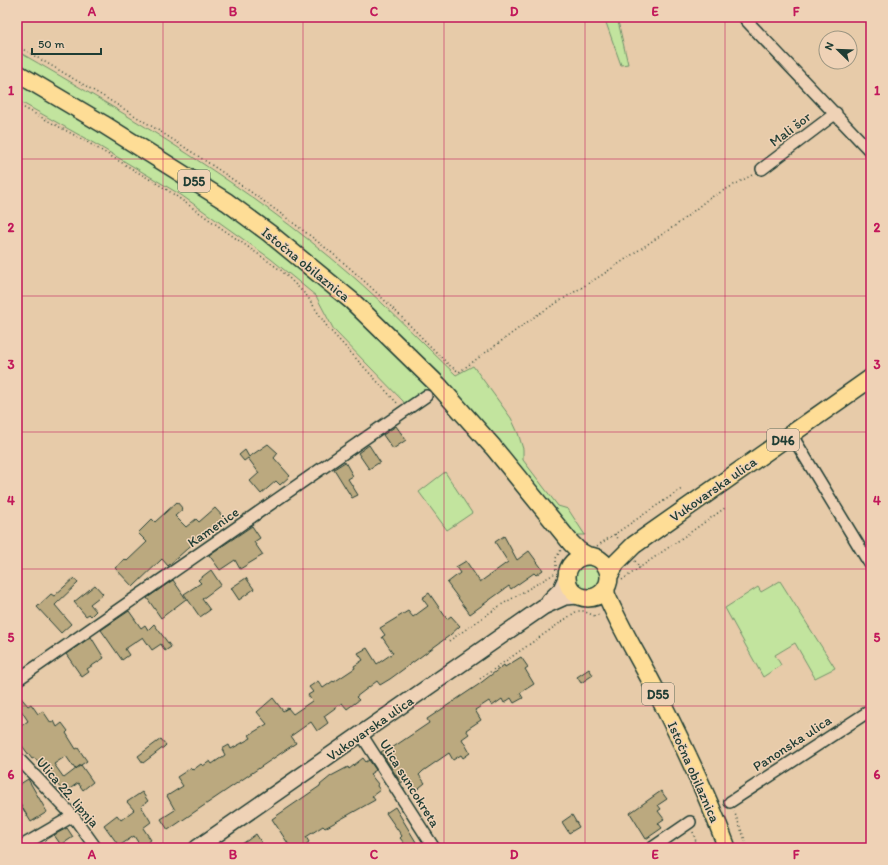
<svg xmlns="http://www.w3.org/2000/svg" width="888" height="865" viewBox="0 0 888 865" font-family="Itim,sans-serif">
  <rect width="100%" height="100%" fill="#e7cba9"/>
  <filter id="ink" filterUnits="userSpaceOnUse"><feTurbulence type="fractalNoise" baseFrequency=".025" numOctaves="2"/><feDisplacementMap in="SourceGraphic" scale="8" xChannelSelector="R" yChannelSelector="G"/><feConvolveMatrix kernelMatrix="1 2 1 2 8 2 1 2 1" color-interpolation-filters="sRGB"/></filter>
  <g filter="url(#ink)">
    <path fill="#c2e49e" stroke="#709069" d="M604 17H617L628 64 621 65Z
      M17 51C132 117 248 186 349 273 386 305 420 341 456 375L473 366 511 418 518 433 523 449V460L558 506 568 509 585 535H575L523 470 485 426 363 302 17 67Z
      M17 82 91 125 236 218 326 291 379 338 430 388 406 407 403 401 334 330 316 296 271 259 181 195 97 145 17 100Z
      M445 472 472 513 447 530 419 492Z
      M575 577a13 13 0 1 1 26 0a13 13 0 1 1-26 0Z
      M780 581 835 668 815 678 795 643 775 655 781 665 763 677 725 608 758 587 761 592Z"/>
    <path fill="#bba97f" stroke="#1f3d34" d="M396 426 406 440 393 449 383 435Z
      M268 444 278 453 274 458 290 476 280 485 276 481 261 494 250 481 259 473 248 458 244 461 239 455 245 450 249 457Z
      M369 445 380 462 369 469 358 453Z
      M345 462 353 476 348 479 358 495 352 498 334 469Z
      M177 502 183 509 175 516 186 527 196 519 199 522 215 508 226 520 200 541 198 539 168 566 162 559 133 587 115 568 125 559 127 561 147 542 138 533 152 519 155 522Z
      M252 526 260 538 254 542 263 555 240 569 235 560 220 570 209 555Z
      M504 536 517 560 529 551 543 570 536 575 534 573 511 589 509 586 470 614 447 583 460 573 456 567 466 561 480 582 508 562 495 542Z
      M211 570 221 585 202 599 210 610 200 617 184 594 201 583 198 580Z
      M74 578 78 583 55 605 71 624 61 633 37 607 51 594 54 596Z
      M246 578 254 589 239 600 231 588Z
      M173 580 186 599 161 618 147 598Z
      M95 585 103 594 90 604 96 611 91 616 89 614 86 616 74 602Z
      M429 593 447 619 451 616 460 626 449 636 390 679 380 685 377 681 356 697 359 700 347 709 342 703 324 716 328 723 317 731 311 722 291 736 296 743 168 830 161 819 175 810 167 796 183 786 177 777 191 768 193 770 201 764 203 766 210 761 212 764 225 755 222 749 229 745 231 749 251 738 249 735 267 724 257 712 273 698 283 711 288 708 293 714 312 701 308 695 313 692 309 687 318 681 323 688 333 681 334 682 355 668 354 666 363 660 358 653 367 648 377 664 393 653 382 637 385 635 380 628 408 611 413 617 428 606 422 598Z
      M129 611 141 628 145 625 148 630 154 624 171 647 165 651 161 644 152 650 143 637 125 649 129 655 122 660 101 630Z
      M91 637 104 658 87 669 89 672 82 677 66 654Z
      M521 657 528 667 525 669 534 684 520 693 523 698 514 703 511 698 504 703 502 699 492 706 489 701 475 710 481 720 466 730 469 734 462 739 470 753 463 758 461 755 453 760 449 753 423 771 419 775 425 783 414 792 405 780 401 783 381 752 387 748 389 750 429 723 427 719 478 685 504 665 505 667Z
      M589 669 593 675 581 683 577 677Z
      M17 693 28 706 31 704 38 714 43 711 51 723 54 721 57 727 62 723 68 731 66 733 76 749 78 748 87 761 75 769 66 756 54 764 64 778 81 765 93 782 83 790 78 783 64 793 49 773 47 774 37 760 34 758 32 759 17 739V729L28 721 17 704Z
      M161 739 166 745 164 747 143 763 138 756Z
      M363 758 366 762 369 760 376 770 370 774 378 784 377 786 380 790 372 796 375 800 325 828 323 826 306 837 309 842 301 848H291L272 819 320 786V785L331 776 348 767 349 769Z
      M28 779 47 812 31 822 17 799V786Z
      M661 791 667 799 658 805 661 809 658 811 664 819 658 823 662 828 646 839 630 813Z
      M142 792 148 801 141 806 151 822 143 828 151 840 141 847 134 836 119 846 104 825 117 815 121 820 134 810 127 802Z
      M395 807 416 842 408 848 400 838 402 836 386 813Z
      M572 815 579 827 569 833 562 822Z
      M67 828 73 837 61 845 54 835Z
      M256 834 265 848H236L248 840Z"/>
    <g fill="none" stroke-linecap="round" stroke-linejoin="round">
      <defs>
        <path id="minor" d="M750 17 746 20 871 152
          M762 169 836 113
          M791 434 871 566
          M17 680 426 396
          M361 734 434 848
          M17 757 73 816 96 848
          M730 802 871 710
          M18 848 73 816
          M652 848 690 822"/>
        <path id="secondary" d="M549 601 561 589 567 576
          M197 848 543 607 565 597 579 596"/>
        <path id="primary" d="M17 73 103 124 227 202 269 233 352 301 438 385 493 447 571 543 579 551 588 556
          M567 577a21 21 0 1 1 42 0a21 21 0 1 1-42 0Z
          M609 576 616 563 634 545 871 378
          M606 587V594C621 630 642 662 659 697 684 746 708 796 727 848"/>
      </defs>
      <use href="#minor" stroke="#1f3d34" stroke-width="14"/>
      <use href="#secondary" stroke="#1f3d34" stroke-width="18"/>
      <use href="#primary" stroke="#1f3d34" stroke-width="20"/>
      <path stroke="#1f3d34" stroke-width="1.5" stroke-dasharray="1 3" stroke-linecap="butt" d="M17 46C124 107 230 172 327 249 371 284 410 326 449 365L459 372 537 315 602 275 679 223 708 199 754 174
        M17 104 87 142 166 189 282 271 307 296 328 328 398 404
        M615 534 619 540
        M597 546 683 488
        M635 561 640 568
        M556 570V558L561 550
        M622 580 725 508
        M449 641 501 605 554 574
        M480 679 577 611H583L595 616 601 614
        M734 811 748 848
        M693 832 698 848"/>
      <use href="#minor" stroke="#efd2b6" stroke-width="11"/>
      <use href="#secondary" stroke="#efd2b6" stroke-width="15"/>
      <use href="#primary" stroke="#fedd96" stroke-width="17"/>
    </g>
  </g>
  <path fill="none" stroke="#c2185b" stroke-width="1" stroke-opacity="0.55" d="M163 17V848M303 17V848M444 17V848M585 17V848M725 17V848M17 159H871M17 296H871M17 432H871M17 569H871M17 706H871"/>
  <g text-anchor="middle" stroke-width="3" stroke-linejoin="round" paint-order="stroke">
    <g fill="#efd2b6" stroke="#5d6a5b" stroke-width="1">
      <rect x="178" y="170" width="32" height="22" rx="3"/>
      <rect x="767" y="429" width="32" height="22" rx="3"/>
      <rect x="642" y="683" width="32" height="22" rx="3"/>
    </g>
    <g font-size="13" font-weight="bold" fill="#1f3d34">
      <text x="194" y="186">D55</text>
      <text x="783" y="445">D46</text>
      <text x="658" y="699">D55</text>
    </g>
    <g font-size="14" fill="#1f3d34" stroke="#efd2b6">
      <text transform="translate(790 129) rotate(-37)" y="5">Mali šor</text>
      <text transform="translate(306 264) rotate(39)" y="5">Istočna obilaznica</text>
      <text transform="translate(713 489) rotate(-35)" y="5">Vukovarska ulica</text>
      <text transform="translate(213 527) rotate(-35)" y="5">Kamenice</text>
      <text transform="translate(370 728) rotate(-35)" y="5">Vukovarska ulica</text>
      <text transform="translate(792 743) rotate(-33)" y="5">Panonska ulica</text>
      <text transform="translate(694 772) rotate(66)" y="5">Istočna obilaznica</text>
      <text transform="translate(410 783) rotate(58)" y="5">Ulica suncokreta</text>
      <text transform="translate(68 792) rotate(49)" y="5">Ulica 22. lipnja</text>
    </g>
  </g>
  <rect width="888" height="865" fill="none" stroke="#efd2b6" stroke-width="44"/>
  <g transform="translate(838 50) rotate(293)"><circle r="19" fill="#efd2b6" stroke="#9c9682"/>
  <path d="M0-3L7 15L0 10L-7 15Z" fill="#1f3d34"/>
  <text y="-6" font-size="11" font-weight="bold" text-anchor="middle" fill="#1f3d34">N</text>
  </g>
  <path d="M32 48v6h69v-6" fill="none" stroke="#1f3d34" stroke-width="2"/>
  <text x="38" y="48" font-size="12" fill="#1f3d34" stroke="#efd2b6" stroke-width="3" paint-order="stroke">50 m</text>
  <rect x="22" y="22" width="844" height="821" fill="none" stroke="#c2185b" stroke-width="1.5"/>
  <g font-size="13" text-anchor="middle" font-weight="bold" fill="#c2185b">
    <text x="92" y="16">A</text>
    <text x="233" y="16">B</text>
    <text x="374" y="16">C</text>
    <text x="514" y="16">D</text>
    <text x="655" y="16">E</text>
    <text x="796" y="16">F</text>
    <text x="11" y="95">1</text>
    <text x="877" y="95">1</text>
    <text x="11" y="232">2</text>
    <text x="877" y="232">2</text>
    <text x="11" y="369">3</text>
    <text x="877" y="369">3</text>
    <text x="11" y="505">4</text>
    <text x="877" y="505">4</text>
    <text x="11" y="642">5</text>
    <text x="877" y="642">5</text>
    <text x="11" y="779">6</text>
    <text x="877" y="779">6</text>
    <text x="92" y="859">A</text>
    <text x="233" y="859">B</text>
    <text x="374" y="859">C</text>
    <text x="514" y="859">D</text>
    <text x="655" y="859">E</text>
    <text x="796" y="859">F</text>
  </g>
</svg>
